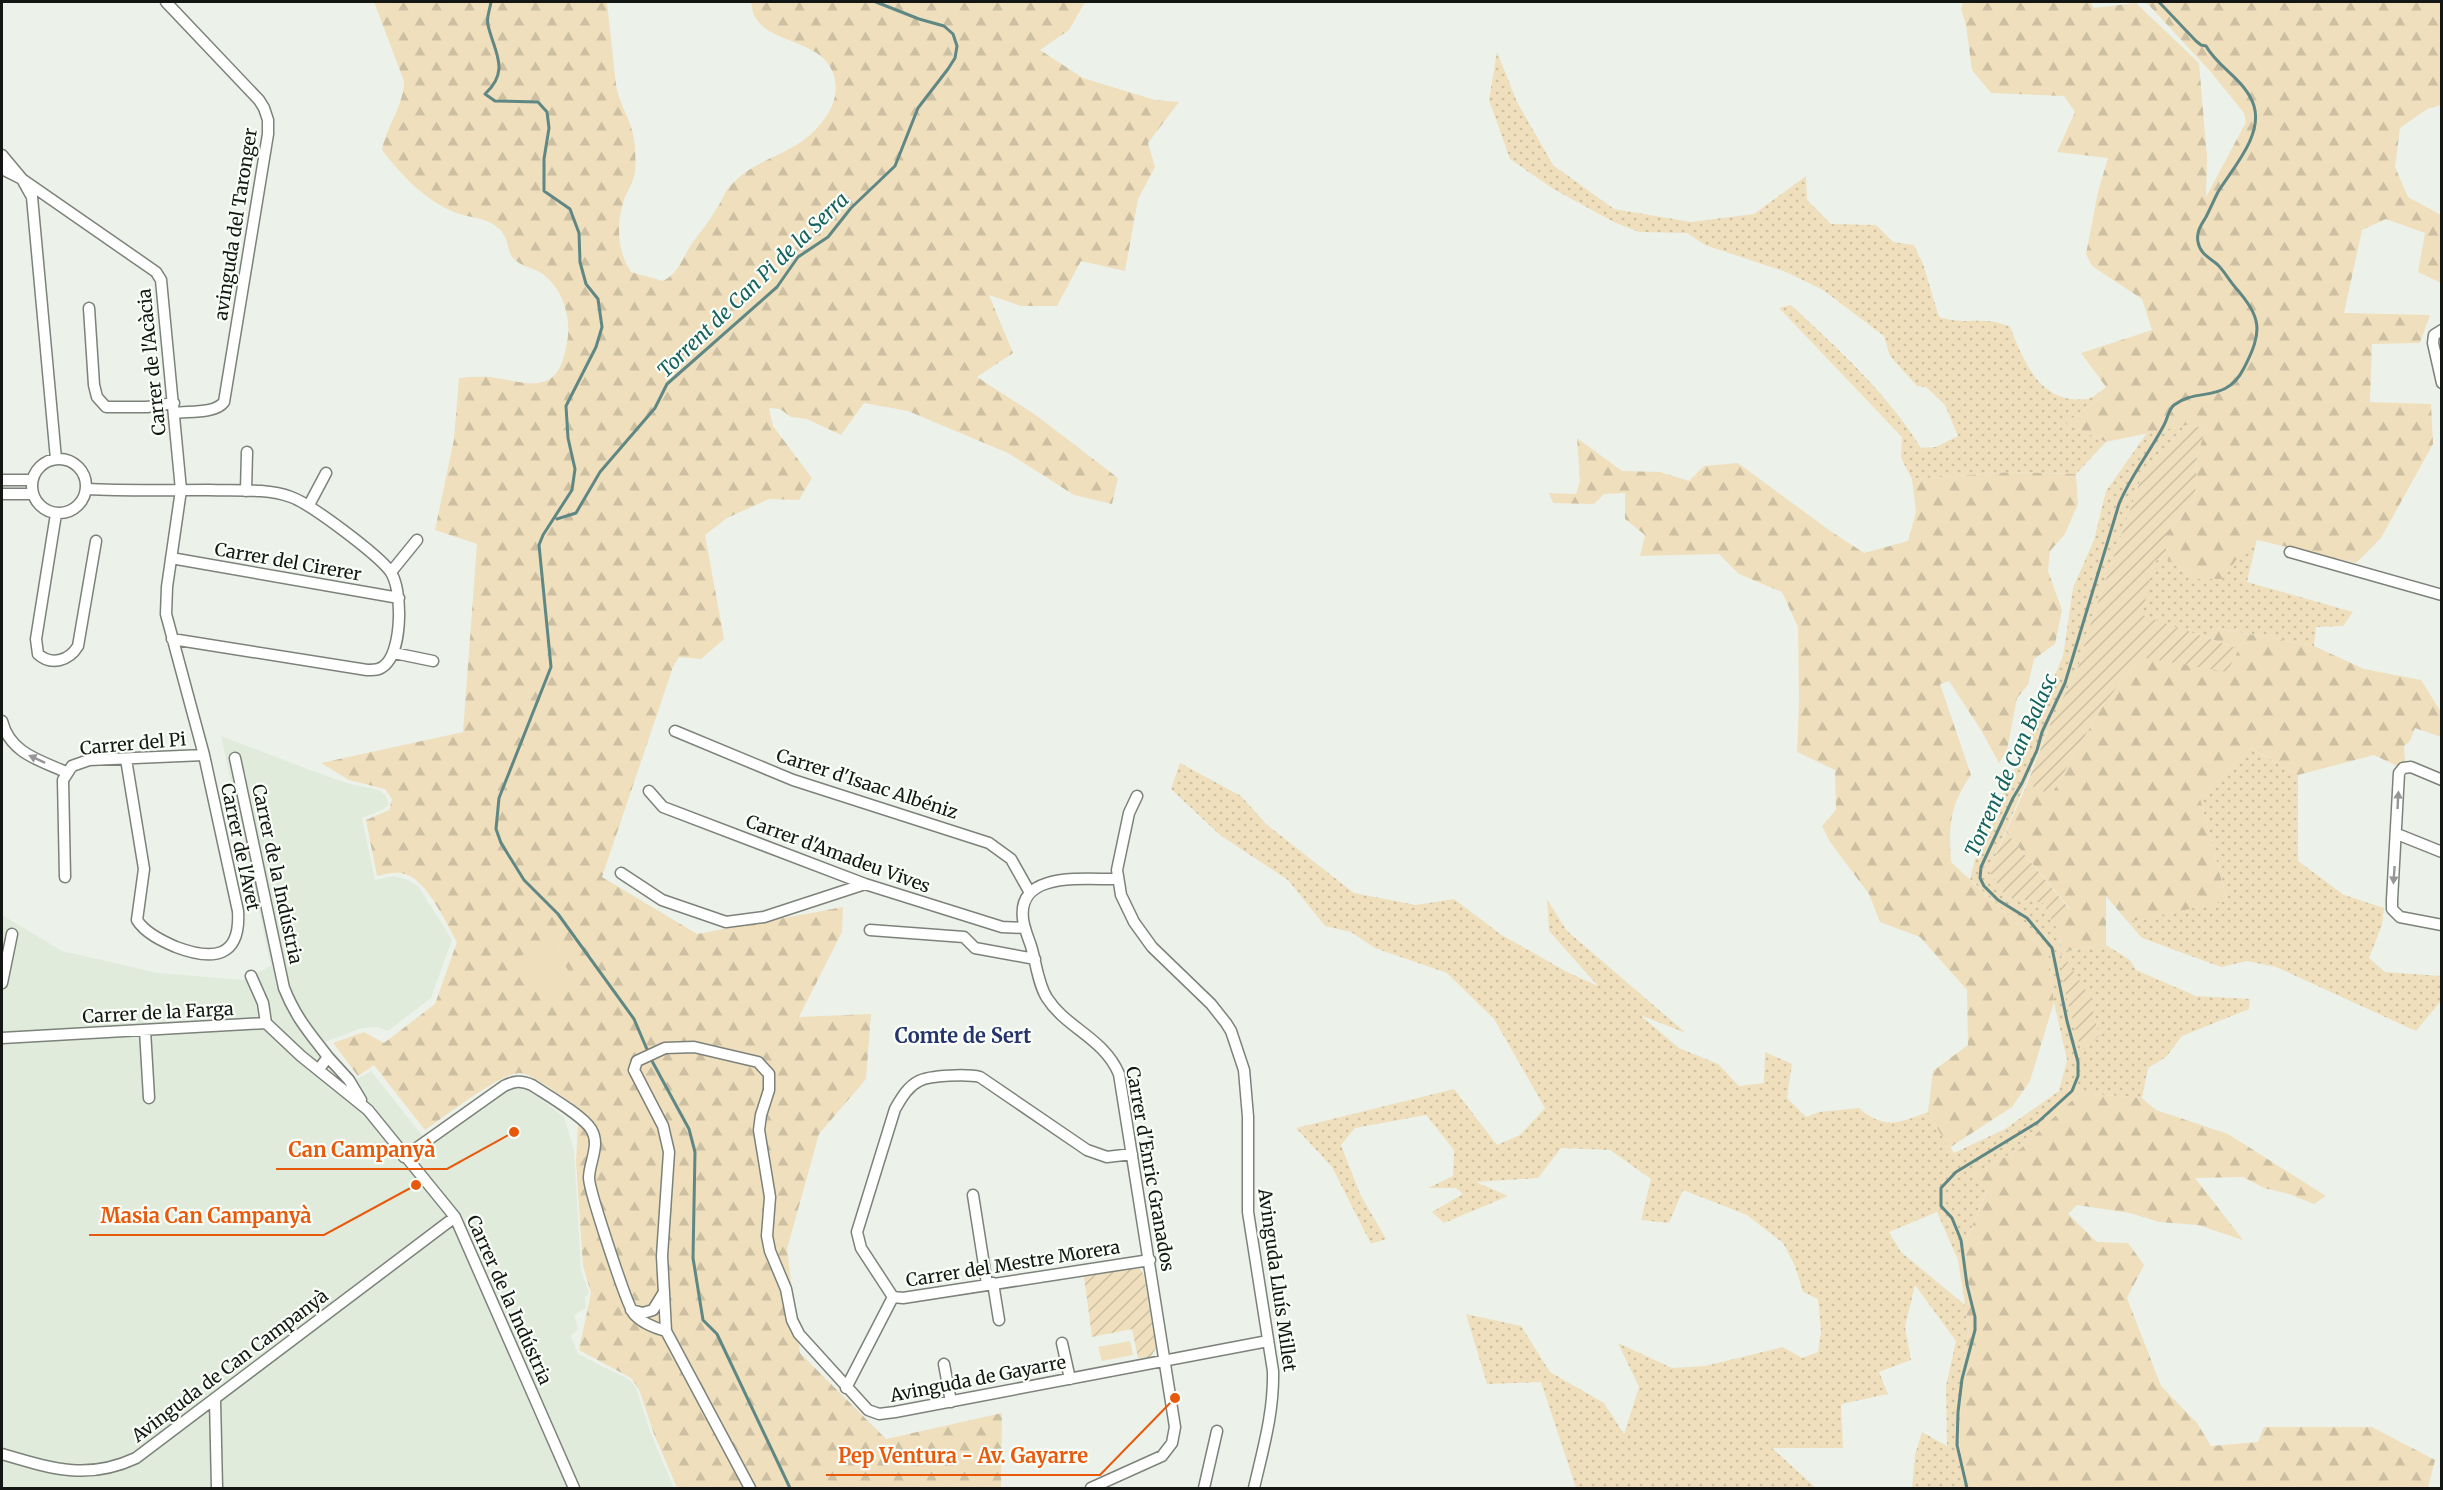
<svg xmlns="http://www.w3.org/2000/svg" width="2443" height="1490" viewBox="0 0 2443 1490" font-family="Merriweather,serif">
  <defs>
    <pattern id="grass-dots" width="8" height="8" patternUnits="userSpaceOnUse" patternTransform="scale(1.5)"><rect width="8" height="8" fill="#efdfbd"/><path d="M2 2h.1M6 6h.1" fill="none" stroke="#ccbfa2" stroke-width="1.8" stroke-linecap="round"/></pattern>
    <pattern id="forest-firs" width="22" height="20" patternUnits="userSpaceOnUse" patternTransform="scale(1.5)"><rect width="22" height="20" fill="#efdfbd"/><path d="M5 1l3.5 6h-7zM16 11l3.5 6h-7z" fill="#ccbfa2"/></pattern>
    <pattern id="garden-furrows" width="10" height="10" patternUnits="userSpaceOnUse" patternTransform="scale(1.5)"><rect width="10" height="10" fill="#efdfbd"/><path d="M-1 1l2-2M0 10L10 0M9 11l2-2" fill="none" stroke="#ccbfa2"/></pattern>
  </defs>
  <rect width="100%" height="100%" fill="#ecf2ea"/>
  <path fill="#e0ebdc" d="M221 736 318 773 347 783 379 790 386 796 389 804 384 809 362 818 375 880 394 876 408 880 419 887 452 940 431 998 388 1031 378 1027 362 1028 325 1042 357 1079 371 1071 428 1143 510 1089 523 1086 564 1117 574 1150 581 1270 589 1293 585 1297 586 1308 574 1315 578 1329 571 1336 578 1354 630 1380 636 1388 651 1434 674 1488H2V915L62 951 158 973 244 980 271 966Z"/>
  <path fill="url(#grass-dots)" fill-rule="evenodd" d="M1497 52 1517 102 1553 165 1614 209 1691 222 1754 214 1806 176 1807 200 1831 224 1876 225 1893 242 1914 245 1923 264 1939 317C1966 326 1984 315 2010 327 2024 362 2040 404 2086 399 2092 399 2101 391 2106 387L2109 391 2066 423 2106 442 2076 474 2011 472 1912 479 1901 458 1902 437 1779 308 1791 305C1837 348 1888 394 1921 448L1936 447 1958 436 1945 405 1926 387 1917 386 1890 356 1884 336 1823 290 1786 272 1705 245 1687 233 1639 232 1614 222 1555 190 1510 159 1489 100Z
    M2187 425 2144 470 2092 619 2077 671 2053 717 1989 871 2006 897 2043 903 2060 934 2061 952 2106 945 2130 960 2136 970 2196 996 2250 999 2249 1009 2182 1036 2166 1057 2148 1068 2142 1098 2080 1093 2020 1149 1973 1174 1987 1190 1958 1260 1937 1212 1889 1232 1901 1252 1965 1305 1969 1329 1962 1368 1959 1444 1968 1488H1912L1915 1455 1922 1432 1947 1446 1946 1386 1956 1341 1915 1285 1905 1327 1911 1360 1879 1372 1888 1394 1841 1404 1843 1448H1772L1816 1488H1576L1541 1382 1487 1384 1466 1314 1521 1326 1550 1372 1604 1403 1624 1434 1639 1387 1618 1343 1672 1368 1705 1366 1783 1347 1802 1358 1818 1352 1821 1331 1818 1299 1803 1292 1795 1266 1783 1243 1747 1215 1683 1190 1669 1223 1641 1220 1651 1179 1610 1150 1561 1148 1538 1178 1476 1182 1508 1196 1444 1223 1432 1212 1463 1194 1456 1188H1428L1453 1176 1454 1150 1426 1115 1355 1128 1341 1145 1360 1194 1386 1239 1371 1244 1332 1167 1296 1128 1454 1089 1497 1145 1520 1135 1545 1108 1494 1019 1447 973 1375 948 1351 932 1325 926 1288 880 1220 835 1171 789 1180 763 1241 796 1266 824 1354 893 1416 905 1454 899 1500 934 1567 972 1598 986 1549 931 1547 899 1567 931 1686 1033 1640 1015 1679 1048 1718 1064 1739 1086 1764 1083 1765 1052 1792 1064 1787 1098 1806 1117 1819 1112 1859 1108C1884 1130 1900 1123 1928 1112L1954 1153 2005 1129 2059 1091 2067 1060 2054 1002 2048 953 1970 879 1979 843 2017 764 2063 656 2073 588 2094 540 2106 491 2147 433ZM2064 988 2090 997 2099 1036 2081 1049Z
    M2253 539H2257L2247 582 2353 612 2343 626 2316 627 2314 646 2217 628 2208 638 2141 616 2154 561 2166 558 2196 579Z
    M2251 748 2298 775V861L2344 895 2384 908 2382 925 2369 958 2385 972 2441 976V1001L2416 1031 2276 967 2247 961 2221 967 2142 938 2128 922 2227 900 2200 798Z"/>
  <path fill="url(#forest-firs)" d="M374 2H607L616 85C620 107 634 124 635 147 635 157 637 170 633 179 631 187 626 193 624 200 616 225 617 250 631 272L663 281C680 272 683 256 693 242 701 231 710 220 717 208 722 201 724 192 731 185 761 152 801 158 829 112 836 100 838 86 833 73 822 39 767 44 754 15 752 11 752 6 751 2H1085L1069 30 1040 50 1083 78 1155 100 1179 102 1148 143 1155 167 1138 199 1125 271 1081 261 1057 306H1021L989 295 1013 353 977 377 1037 416 1118 478 1112 504 1074 495 1008 453 908 411 864 403 841 435 807 419 791 417 780 409 769 408 773 426 812 478 799 500 769 499 727 518 705 535 724 639 701 659 679 657 673 667 602 877 697 934 843 907 842 932 799 1017 871 1014 866 1079 819 1134 787 1249 800 1353 886 1439 1002 1413 1001 1488H677L654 1434 639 1389 631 1378 579 1350 591 1293 583 1266 576 1162 579 1108C567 1100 531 1073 520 1073 500 1073 443 1118 425 1130L374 1065 358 1076 333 1043 364 1032 384 1043 435 1004 457 942C446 923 427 880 405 874 395 871 387 874 377 876L366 820 389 810 392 799 385 789 349 780 321 763 463 732 477 544 435 530 454 439 459 378C471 377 484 376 496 378 512 380 530 387 546 381 560 375 563 361 566 347 573 322 564 288 541 273 532 267 521 267 513 258 506 250 510 237 497 227 485 217 468 218 454 212 425 200 401 175 382 150 387 125 404 105 404 81Z
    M1963 2H2090L2094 8 2136 3 2199 63 2207 157 2206 197 2246 122 2244 113 2210 71 2146 2H2441V105L2427 109 2400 128 2395 167 2408 197 2441 215V283L2418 272 2425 233 2386 219 2362 230 2344 313 2430 315 2420 343 2372 344 2370 402 2431 404 2433 444 2381 538 2356 563 2253 539 2221 579H2196L2166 558V533L2195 499 2197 455 2206 428 2187 425 2106 442 2066 423 2109 391 2081 353 2152 330 2142 299 2092 266 2086 254 2098 192 2108 158 2057 152 2075 112 2064 96 1991 93 1972 70 1966 25 1961 9Z
    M1577 438 1622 471 1660 472 1689 481 1704 466 1738 463 1829 530 1864 553 1908 541 1916 512 1912 479 2011 472 2076 474 2078 504 2065 534 2050 551 2048 571 2062 610 2055 644 2034 659 2028 685 2017 698 2007 750 1999 763 1981 730 1949 681 1940 684 1971 775C1949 807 1949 825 1951 862L2048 953 2054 1002 2030 1081 2012 1107 1949 1148 1928 1112 1933 1071 1968 1045 1967 990 1920 937 1880 922 1869 894 1830 842 1822 826 1836 810 1835 770 1797 752 1799 702 1798 627 1782 592 1739 574 1719 554 1640 556 1645 535 1625 519V493L1604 494 1594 504 1553 503 1549 493 1576 494 1580 481Z
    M2216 628 2314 646 2364 669 2421 680 2441 712V737L2415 728 2410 741 2404 746 2405 762 2397 766 2374 755 2298 775 2251 748 2200 798 2227 901 2128 922 2106 896V945L2061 952 2060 934 2053 922 2070 909 2006 832 2027 784 2051 795 2101 708 2140 657 2239 649 2208 638Z
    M2080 1093 2142 1098 2156 1110 2228 1134 2326 1196 2314 1204 2289 1194 2264 1188 2243 1177 2195 1178 2243 1240 2198 1225 2159 1222 2130 1213 2077 1205 2068 1214 2097 1242 2128 1243 2144 1265 2127 1298 2161 1386 2197 1423 2211 1446 2258 1442 2264 1427H2372L2435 1460 2428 1488H1968L1959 1444 1962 1368 1969 1329 1958 1260 1987 1191 1973 1174 2020 1149Z"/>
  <path fill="#efdfbd" d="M547 939 574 979 547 997 520 957Z
    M1130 1341 1133 1355 1102 1361 1098 1347Z"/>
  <path fill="url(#garden-furrows)" d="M2187 425 2206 428 2197 455 2195 499 2166 533V558L2154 561 2142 615 2239 649 2227 672 2140 657 2101 708 2051 795 2027 784 2053 717 2077 671 2092 619 2144 470Z
    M2006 832 2070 910 2053 922 2043 903 2006 897 1989 871Z
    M2061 952 2090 997 2099 1036 2081 1050 2064 988Z
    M1134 1268 1140 1269 1144 1275 1156 1348 1151 1357 1138 1358 1132 1329 1092 1337 1084 1277Z"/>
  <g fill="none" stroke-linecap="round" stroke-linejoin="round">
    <path stroke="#5f8784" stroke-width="3" d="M491 2C490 9 486 18 488 25 494 52 511 70 485 94L495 101 538 102 547 112 549 128 544 159V191L570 209 579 233 580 262 586 284 598 299 602 327 596 347 566 406 568 438 575 469 572 490 543 535 539 545 551 667 499 798 496 829 501 843 524 880 558 914 634 1019 652 1061 689 1129 695 1152 693 1258 703 1320 717 1334 790 1488
      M557 519 576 513 600 472 655 408 667 384 777 287 798 257 828 237 851 208 895 166 918 108 948 69 955 58 957 46 953 34 944 26 919 19 876 2
      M1967 1488 1957 1445 1958 1412 1962 1379 1975 1330V1317L1967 1285 1961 1240 1952 1218 1941 1206V1188L1956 1172 2038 1122 2072 1091 2078 1076V1062L2067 1021 2052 948 2027 918 1998 900 1984 886 1980 878 1981 867 2013 798 2022 783 2037 750 2042 732 2065 683 2119 504C2131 475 2150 452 2164 425 2168 418 2168 410 2174 405 2197 387 2226 404 2244 368 2263 331 2262 318 2235 287 2229 280 2224 271 2218 265 2210 258 2200 254 2198 242 2196 232 2201 225 2206 217 2210 209 2214 200 2218 192 2232 169 2263 136 2254 106 2246 80 2218 68 2206 46L2201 45 2196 41 2159 2"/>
    <defs>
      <path id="minor" d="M166 2 259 100 264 108 268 120V134L224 402C215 414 188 411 175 413
        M2 155 22 179 32 197 56 459
        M2 169 22 179 156 272 161 280 181 490 167 587 166 614 204 755 238 911C241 958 213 961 176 947 162 941 145 933 137 920L144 869 126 759
        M89 308 94 385 97 397 106 407H147L174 403
        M2442 330 2434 335 2433 343 2442 383
        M32 486a27 27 0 1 1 54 0a27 27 0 1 1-54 0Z
        M2 480H32
        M86 489C127 491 168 490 209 490 236 491 266 488 291 497 311 504 377 554 390 571 403 589 402 646 387 663 381 670 376 670 367 670L172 639
        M246 491 247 452
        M2 494H33
        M309 505 326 473
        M56 514 36 639 38 654C51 666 69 661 78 646L96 541
        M2290 552 2442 595
        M171 558 399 598
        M391 572 417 540
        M394 653 433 661
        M2 721C10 753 39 760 66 772
        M675 731 793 780 989 843 1011 859 1029 891
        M235 758 284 988C296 1018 309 1032 328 1057L319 1069
        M2442 780 2411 767 2403 768 2399 773 2392 900V909L2400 917 2442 925
        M649 791 663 807 865 884 1002 927 1025 928
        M1137 796 1129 813 1117 870 1121 895 1134 922 1152 947 1211 1004 1226 1023 1231 1031 1244 1070 1248 1117V1212L1273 1371C1274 1412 1263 1449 1254 1488
        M2397 834 2442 852
        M621 873 662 900 726 922 764 917 865 884
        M65 877 63 780 72 766 89 760 204 755
        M870 930 964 937 975 948 1035 959
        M251 976 263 1003 266 1023
        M2 983 12 934
        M266 1023 301 1056 368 1110 455 1217 574 1488
        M145 1030 149 1098
        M2 1038 266 1023
        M328 1057 349 1080 361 1100
        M404 1157 504 1086C514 1081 521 1080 532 1085 547 1095 582 1115 591 1129 601 1145 589 1162 589 1178 589 1190 627 1306 634 1314 641 1322 655 1328 666 1331
        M973 1195 987 1284
        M993 1283 999 1320
        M893 1297 861 1248 857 1232 895 1109C901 1099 907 1087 919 1081 930 1075 968 1074 980 1077L1087 1150 1107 1157 1132 1154
        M893 1297 903 1298 1150 1260
        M631 1310 643 1313 653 1310 664 1292
        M1062 1343 1070 1379
        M944 1364 951 1402
        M846 1388 893 1297
        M215 1400 217 1488
        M2 1454C50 1468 87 1481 136 1458L455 1217
        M750 1488 666 1331 662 1256 669 1152 663 1126 634 1070 637 1061 665 1048 694 1047 758 1062 769 1074V1090L761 1115 759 1130 770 1197 767 1236 770 1251 786 1289 792 1320 799 1334 868 1410 879 1414 895 1412 1268 1341
        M1091 1488 1162 1456 1172 1443 1175 1427 1119 1074C1104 1038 1066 1028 1047 998 1038 984 1036 962 1031 946 1028 937 1024 928 1023 919 1017 870 1086 880 1118 879
        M1204 1488 1217 1431"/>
    </defs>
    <use href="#minor" stroke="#7c827a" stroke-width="13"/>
    <use href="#minor" stroke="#fff" stroke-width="10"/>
  </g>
  <defs><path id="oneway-solid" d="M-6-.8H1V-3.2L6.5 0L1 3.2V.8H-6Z" transform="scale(1.5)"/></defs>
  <g fill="#959695">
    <use href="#oneway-solid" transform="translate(37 759) rotate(-155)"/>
    <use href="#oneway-solid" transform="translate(2398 800) rotate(-87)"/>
    <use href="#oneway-solid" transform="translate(2394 875) rotate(94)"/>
  </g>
  <g text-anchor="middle" stroke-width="4.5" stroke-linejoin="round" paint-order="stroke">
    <g font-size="18" fill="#141613" stroke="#fbfff9">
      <text transform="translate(236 224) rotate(-81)" y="6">avinguda del Taronger</text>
      <text transform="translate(152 362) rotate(-96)" y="6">Carrer de l'Acàcia</text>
      <text transform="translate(288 562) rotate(10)" y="6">Carrer del Cirerer</text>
      <text transform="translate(133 744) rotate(-5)" y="6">Carrer del Pi</text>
      <text transform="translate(867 784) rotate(18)" y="6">Carrer d'Isaac Albéniz</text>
      <text transform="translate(240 847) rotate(78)" y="6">Carrer de l'Avet</text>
      <text transform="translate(838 854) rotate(20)" y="6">Carrer d'Amadeu Vives</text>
      <text transform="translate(277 874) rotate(78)" y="6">Carrer de la Indústria</text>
      <text transform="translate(158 1013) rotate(-3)" y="6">Carrer de la Farga</text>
      <text transform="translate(1150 1169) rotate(80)" y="6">Carrer d'Enric Granados</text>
      <text transform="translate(1013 1264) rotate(-9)" y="6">Carrer del Mestre Morera</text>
      <text transform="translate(1277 1280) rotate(82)" y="6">Avinguda Lluís Millet</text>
      <text transform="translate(509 1300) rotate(66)" y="6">Carrer de la Indústria</text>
      <text transform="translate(230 1366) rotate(-37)" y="6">Avinguda de Can Campanyà</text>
      <text transform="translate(978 1379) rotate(-11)" y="6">Avinguda de Gayarre</text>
    </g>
    <g font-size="20" font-style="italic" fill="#14615e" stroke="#fbfff9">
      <text transform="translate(753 285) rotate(-44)" y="7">Torrent de Can Pi de la Serra</text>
      <text transform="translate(2011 765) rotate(-66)" y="7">Torrent de Can Balasc</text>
    </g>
    <g font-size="20" font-weight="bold" fill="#25346d" stroke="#fbfff9">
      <text x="963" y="1043">Comte de Sert</text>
    </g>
  </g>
  <path fill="none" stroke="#e8590c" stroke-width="2" d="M514 1132L447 1169H276M416 1185L324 1235H89M1175 1398L1100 1475H826"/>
  <g fill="#e8590c" stroke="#fbfff9" stroke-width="2">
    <circle cx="514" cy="1132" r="6"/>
    <circle cx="416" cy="1185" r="6"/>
    <circle cx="1175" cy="1398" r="6"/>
  </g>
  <g font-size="20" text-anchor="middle" font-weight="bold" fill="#e8590c" stroke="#fbfff9" stroke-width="4.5" stroke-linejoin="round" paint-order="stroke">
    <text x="362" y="1157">Can Campanyà</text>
    <text x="206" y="1223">Masia Can Campanyà</text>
    <text x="963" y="1463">Pep Ventura - Av. Gayarre</text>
  </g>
  <rect width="2443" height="1490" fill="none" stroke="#141613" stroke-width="6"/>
</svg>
